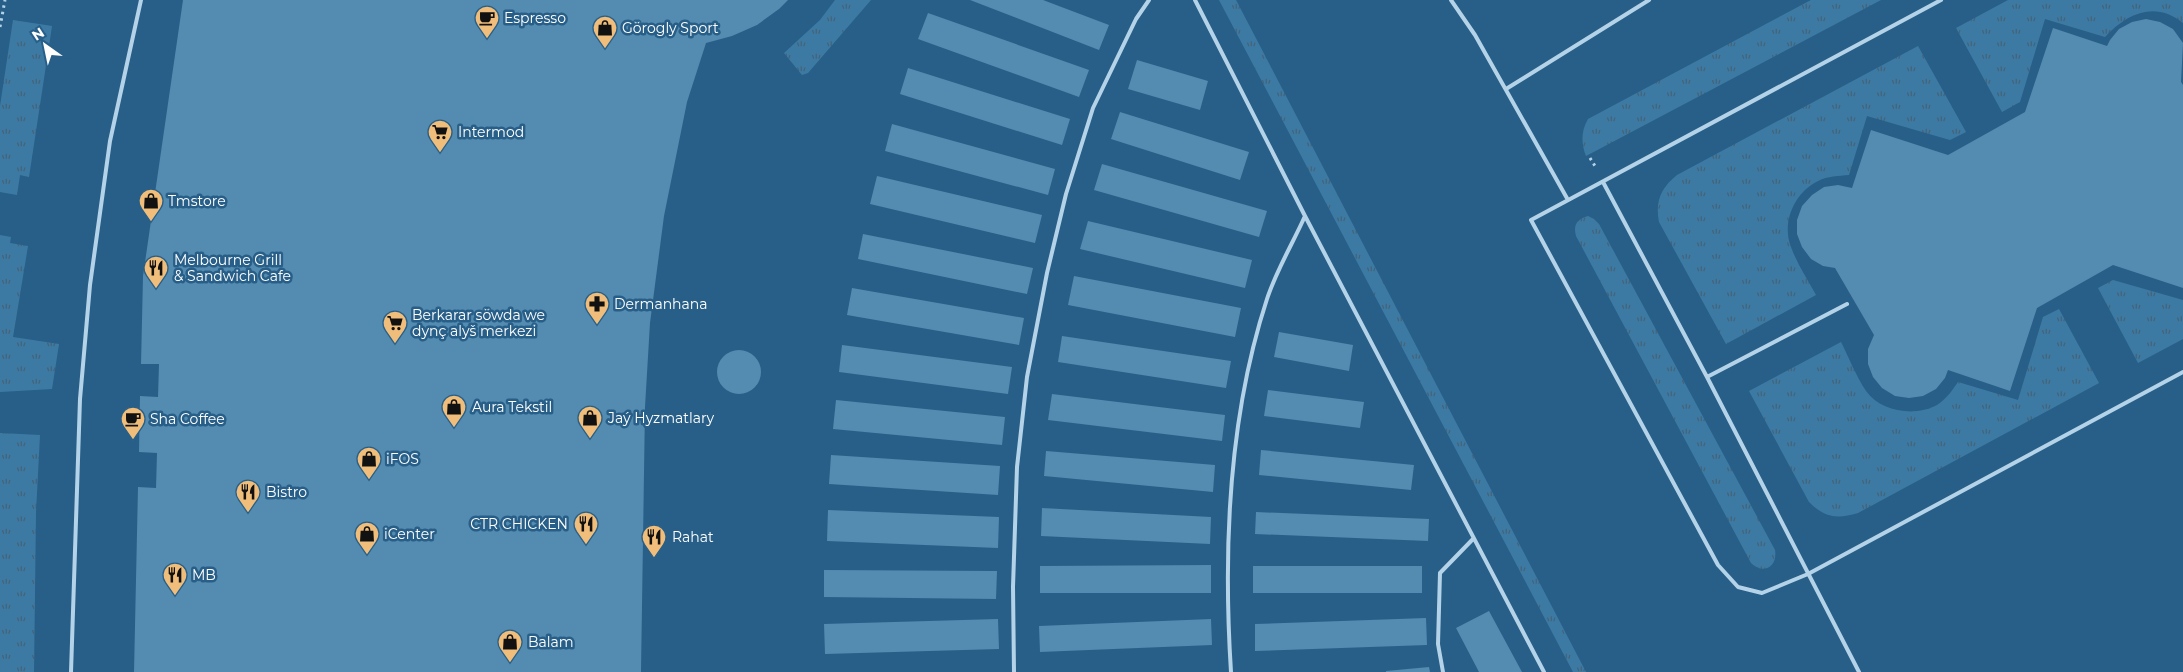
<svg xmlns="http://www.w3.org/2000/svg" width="2183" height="672" viewBox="0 0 2183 672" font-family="Montserrat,sans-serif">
  <defs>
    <pattern id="grass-tufts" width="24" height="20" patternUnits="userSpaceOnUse" patternTransform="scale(1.25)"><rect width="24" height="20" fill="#3c7aa4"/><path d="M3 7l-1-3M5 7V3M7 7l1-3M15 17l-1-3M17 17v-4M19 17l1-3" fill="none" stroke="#446378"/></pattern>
  </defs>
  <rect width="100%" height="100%" fill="#285f88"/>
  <path fill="url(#grass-tufts)" d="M835 0H871L808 73 802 75 784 53 820 20Z
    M1219 0H1236L1586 672H1573Z
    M1811 0H1881L1586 156C1581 143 1581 131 1588 119Z
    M2008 0H2183V23C2155 0 2126 14 2105 37L2045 19 2020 102 2002 112 1956 28Z
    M13 20 52 26 29 177 20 175 17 195 0 192V106Z
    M1918 46 1966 132 1950 140 1867 116 1849 175C1838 176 1828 176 1818 181 1795 192 1781 222 1791 247 1797 264 1808 280 1816 295L1726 344 1659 222C1655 201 1661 188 1677 175Z
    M1588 216 1594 219 1599 224 1775 550C1778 567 1763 575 1751 563L1576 236C1573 225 1577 219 1588 216Z
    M0 235 11 237 10 243 28 246 13 337 59 344 52 389 0 392Z
    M2113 280 2183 300V339L2138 363 2098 288Z
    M2059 309 2099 383 1858 513C1837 519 1825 518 1809 502L1749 391 1841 342C1849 358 1856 376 1866 391 1881 412 1915 417 1937 405 1946 399 1952 391 1958 382L2018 400 2043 317Z
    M0 433 40 435 36 512 34 672H0Z"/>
  <path fill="#548bb1" d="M183 0H788L779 9 757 25 732 36 706 43 687 102 664 216 650 323 645 407 641 672H134L138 487 156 488 157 453 139 452 140 396 158 397 159 364H141L143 276Z
    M970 0H1043L1109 25 1099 50Z
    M928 13 1089 70 1079 97 918 39Z
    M2146 19 2160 22 2173 29 2183 43 2181 82 2183 85V288L2113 265 2037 308 2010 391 1948 370 1945 378 1936 389 1923 396 1909 398 1895 396 1882 388 1873 377 1868 364V349L1874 335 1835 268 1823 266 1811 259 1802 247 1797 234V220L1802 206 1812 195 1824 187 1838 185 1852 188 1871 130 1948 155 2025 112 2053 28 2107 46 2110 40 2119 29 2132 22Z
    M1137 60 1208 81 1200 110 1128 89Z
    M908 68 1070 119 1062 145 900 94Z
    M1120 112 1249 152 1240 180 1111 139Z
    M892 124 1055 169 1048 195 885 151Z
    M1102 164 1267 211 1259 237 1094 190Z
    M877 176 1042 215 1035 243 870 204Z
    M1088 221 1252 260 1245 288 1080 249Z
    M863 234 1033 268 1027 294 858 259Z
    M1074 276 1241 308 1235 337 1068 305Z
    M852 288 1024 318 1019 345 847 315Z
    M1279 332 1353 345 1349 371 1274 357Z
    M1062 336 1231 361 1226 388 1058 362Z
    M842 345 1012 367 1008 394 839 372Z
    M717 372a22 22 0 1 1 44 0a22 22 0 1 1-44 0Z
    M1268 390 1364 402 1360 428 1264 416Z
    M1052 394 1225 415 1222 441 1048 420Z
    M836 400 1005 417 1002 445 833 429Z
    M1261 450 1414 465 1411 490 1259 475Z
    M1046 451 1215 465 1213 492 1044 476Z
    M831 455 1000 466 998 495 829 484Z
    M1042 508 1211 517 1210 544 1041 536Z
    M828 510 999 517 998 548 827 541Z
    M1256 512 1429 519 1428 541 1255 534Z
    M1211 565V593H1040V566Z
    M1253 566H1422V593H1253Z
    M824 570 997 571 996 599 824 597Z
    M1489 611 1522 672H1479L1456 628Z
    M1426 618 1427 645 1255 651V624Z
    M998 619 999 649 825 654 824 624Z
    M1211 619 1212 645 1040 652 1039 626Z
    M1429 667 1430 672H1386V671Z"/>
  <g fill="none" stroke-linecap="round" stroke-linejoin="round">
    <path stroke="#b4d3e8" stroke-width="3" stroke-dasharray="2.5 4" stroke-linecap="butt" d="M0 27 5 0
      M1590 158 1595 166"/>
    <path stroke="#b4d3e8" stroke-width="4" d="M1195 0 1305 216 1544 672
      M1451 0 1475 35 1568 200
      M1941 0 1531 220 1718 565 1738 587 1762 593 1808 574 2183 372
      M1506 89 1649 0
      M1603 182 1707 377 1859 672
      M1707 377 1847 304
      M71 672 80 399 90 285 110 141 141 0
      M1014 672 1013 587 1017 467 1027 377 1047 273 1066 194 1093 108 1136 19 1149 0
      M1231 672C1223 548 1228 418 1267 299 1276 271 1293 243 1305 216
      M1443 672 1438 644 1440 573 1473 539"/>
  </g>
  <defs>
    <symbol id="cafe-pin" viewBox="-11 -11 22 30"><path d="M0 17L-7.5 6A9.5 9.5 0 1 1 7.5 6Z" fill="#f0be7a" stroke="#285f88"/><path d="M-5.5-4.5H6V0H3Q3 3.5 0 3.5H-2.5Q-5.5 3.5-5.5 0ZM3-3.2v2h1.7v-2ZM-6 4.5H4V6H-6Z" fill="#111"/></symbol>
    <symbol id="shop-pin" viewBox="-11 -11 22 30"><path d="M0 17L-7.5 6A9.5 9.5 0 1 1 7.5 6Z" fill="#f0be7a" stroke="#285f88"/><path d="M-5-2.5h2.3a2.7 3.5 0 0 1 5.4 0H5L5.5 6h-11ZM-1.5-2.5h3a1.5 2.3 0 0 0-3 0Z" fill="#111"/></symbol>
    <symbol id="supermarket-pin" viewBox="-11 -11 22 30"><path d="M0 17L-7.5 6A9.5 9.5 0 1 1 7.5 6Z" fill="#f0be7a" stroke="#285f88"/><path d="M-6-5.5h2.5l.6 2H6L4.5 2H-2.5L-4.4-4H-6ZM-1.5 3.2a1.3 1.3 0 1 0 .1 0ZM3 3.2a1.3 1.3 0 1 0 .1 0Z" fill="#111"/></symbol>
    <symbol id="restaurant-pin" viewBox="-11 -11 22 30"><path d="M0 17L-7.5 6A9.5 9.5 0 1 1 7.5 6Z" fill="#f0be7a" stroke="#285f88"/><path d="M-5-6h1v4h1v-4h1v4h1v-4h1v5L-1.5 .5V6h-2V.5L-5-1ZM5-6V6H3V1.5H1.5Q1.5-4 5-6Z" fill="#111"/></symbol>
    <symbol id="pharmacy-pin" viewBox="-11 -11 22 30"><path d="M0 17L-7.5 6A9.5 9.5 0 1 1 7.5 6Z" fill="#f0be7a" stroke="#285f88"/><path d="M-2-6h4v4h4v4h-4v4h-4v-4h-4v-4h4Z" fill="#111"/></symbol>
  </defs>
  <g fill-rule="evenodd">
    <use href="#cafe-pin" x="473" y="4" width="28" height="38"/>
    <use href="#shop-pin" x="591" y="14" width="28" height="38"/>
    <use href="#supermarket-pin" x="426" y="118" width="28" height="38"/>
    <use href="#shop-pin" x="137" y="187" width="28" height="38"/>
    <use href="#restaurant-pin" x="142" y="254" width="28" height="38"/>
    <use href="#pharmacy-pin" x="583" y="290" width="28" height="38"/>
    <use href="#supermarket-pin" x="381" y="309" width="28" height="38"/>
    <use href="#shop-pin" x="440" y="393" width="28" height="38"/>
    <use href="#shop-pin" x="576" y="404" width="28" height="38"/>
    <use href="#cafe-pin" x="119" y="405" width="28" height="38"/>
    <use href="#shop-pin" x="355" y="445" width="28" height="38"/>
    <use href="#restaurant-pin" x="234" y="478" width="28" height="38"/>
    <use href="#restaurant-pin" x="572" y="510" width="28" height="38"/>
    <use href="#shop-pin" x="353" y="520" width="28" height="38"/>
    <use href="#restaurant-pin" x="640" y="523" width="28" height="38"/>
    <use href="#restaurant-pin" x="161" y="561" width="28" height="38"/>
    <use href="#shop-pin" x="496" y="628" width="28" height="38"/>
  </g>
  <g text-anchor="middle" stroke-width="5" stroke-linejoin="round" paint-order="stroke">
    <g font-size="14" fill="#fff" stroke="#285f88" text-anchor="start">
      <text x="504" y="23">Espresso</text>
      <text x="622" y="33">Görogly Sport</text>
      <text x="458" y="137">Intermod</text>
      <text x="168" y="206">Tmstore</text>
      <text x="174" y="265">Melbourne Grill<tspan x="174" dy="16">&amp; Sandwich Cafe</tspan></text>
      <text x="614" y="309">Dermanhana</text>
      <text x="412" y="320">Berkarar söwda we<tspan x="412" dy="16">dynç alyš merkezi</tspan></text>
      <text x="472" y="412">Aura Tekstil</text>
      <text x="608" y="423">Jaý Hyzmatlary</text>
      <text x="150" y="424">Sha Coffee</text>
      <text x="386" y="464">iFOS</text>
      <text x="266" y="497">Bistro</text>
      <text x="568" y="529" text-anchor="end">CTR CHICKEN</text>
      <text x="384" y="539">iCenter</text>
      <text x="672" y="542">Rahat</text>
      <text x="192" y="580">MB</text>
      <text x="528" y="647">Balam</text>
    </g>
  </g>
  <g transform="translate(45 45) rotate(327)" stroke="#285f88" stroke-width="4" paint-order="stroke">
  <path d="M0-4L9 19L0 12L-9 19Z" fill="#ffffff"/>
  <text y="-8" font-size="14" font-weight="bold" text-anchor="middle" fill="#ffffff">N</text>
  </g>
</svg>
